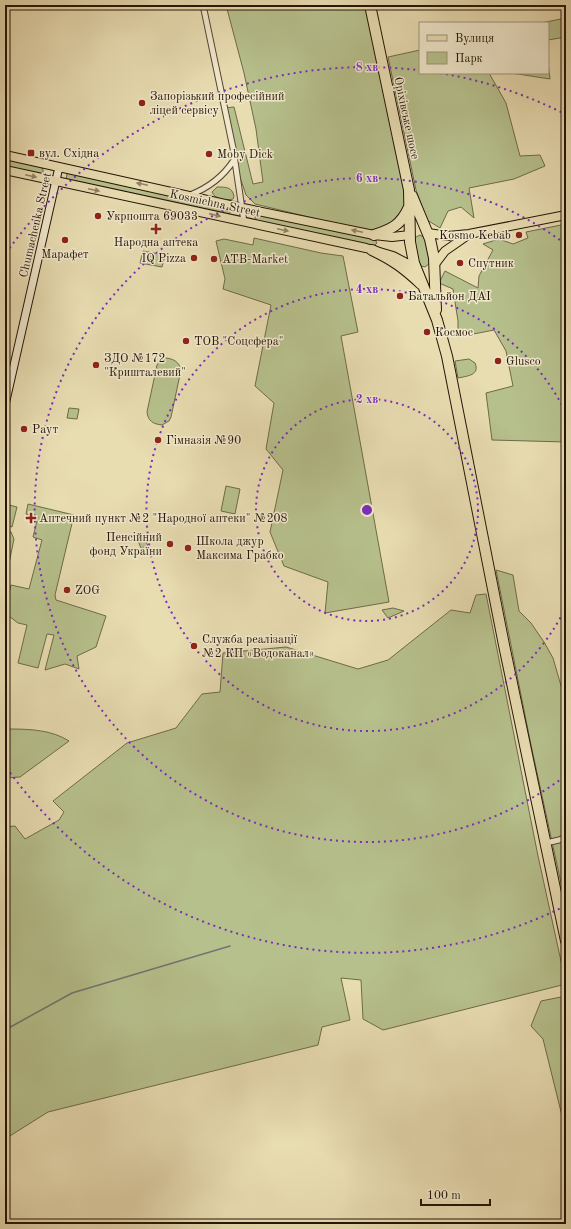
<svg xmlns="http://www.w3.org/2000/svg" width="571" height="1229" viewBox="0 0 571 1229" font-family="'Old Standard TT',serif">
  <rect width="100%" height="100%" fill="#e8dcb1"/>
  <filter id="stains"><feTurbulence type="fractalNoise" baseFrequency=".005" numOctaves="4"/><feColorMatrix values="0 0 0 0 .2 0 0 0 0 .09 0 0 0 0 .02 0 0 0 .5 -.17"/></filter>
  <radialGradient id="worn" r=".72"><stop offset=".6" stop-color="#630" stop-opacity="0"/><stop offset="1" stop-color="#630" stop-opacity=".3"/></radialGradient>
  <path fill="#b6c08c" stroke="#6e6a49" d="M226 5H370L407 202 397 223 371 232 255 204 246 195 236 165 225 108 234 107 253 184 263 182 256 129 244 73Z
    M566 18V37L548 40V23H541Z
    M420 50V73H489L506 103 520 156 540 155 545 166 514 179 469 188 474 218 461 207 448 211 440 228 427 220 416 190 388 57Z
    M548 63 550 79 511 73H548Z
    M5 159 40 167 43 169V172L42 174 5 168Z
    M70 173 230 208 231 211 229 214 226 215 66 179 67 174Z
    M217 187C226 187 232 187 234 196L233 199C226 201 214 199 212 192Z
    M256 214 371 238 375 239 377 243 374 246H370L257 221 255 217Z
    M566 224V442L492 440 486 393 513 386 506 351 494 330 458 337V321L453 289 439 283 445 271 478 288 479 276 493 250 483 244 499 239 513 244 528 238 526 232Z
    M420 235 425 238 430 260V263L425 267 418 265 414 238Z
    M254 238 321 253 343 256 358 332 341 336 389 602 325 613 328 582 284 566 270 532 283 470 266 449 274 403 255 386 271 305 223 289 225 279 216 241 224 239 253 245Z
    M143 251 165 255 162 267 140 263Z
    M166 358C174 359 179 362 181 370L171 417 169 421 162 425C153 424 148 421 147 412L157 365 162 359Z
    M469 359 475 363C480 375 468 376 458 378L455 361Z
    M69 408 79 409 77 419 67 418Z
    M226 486 240 489 235 514 221 511Z
    M5 504 17 507 12 527 5 525Z
    M28 504 74 515 55 595 56 600 106 616 96 647 77 656 79 669 65 664 45 670 54 635 47 634 38 668 18 663 27 625 18 623 5 613V611L11 585 29 589 42 540 33 537 38 517 26 514Z
    M5 530 11 532 14 539 5 583Z
    M142 533 148 546 141 548 136 536Z
    M496 570 513 575 519 611 531 623 544 642 553 658 566 703V906L531 745Z
    M486 594 538 856 566 984 383 1030 363 1019 361 980 341 978 350 1020 322 1027 318 1045 48 1112 5 1139V827L15 826 25 839 59 820 64 812 53 801 127 743 176 728 202 694 220 692 223 653 286 647 358 669 388 660 451 610 470 613 476 595Z
    M393 608 404 611 388 618 382 610Z
    M10 729C30 729 52 730 69 741L20 777 5 778V745H6Z
    M566 996V1132L543 1039 531 1026 541 1001Z"/>
  <g fill="none" stroke-linecap="round" stroke-linejoin="round">
    <path stroke="#6e7671" stroke-width="1.5" d="M5 1030 72 993 230 946"/>
    <defs>
      <path id="street" d="M203 5 233 148 244 222
        M190 195C208 188 223 177 234 160
        M546 843 559 840 566 837"/>
      <path id="secondary" d="M5 405 59 167"/>
      <path id="primary" d="M5 155 243 208 374 235 392 237 410 235
        M5 170 366 248 393 256 416 268
        M428 233 448 236 469 234 566 215
        M435 264 445 251 468 235"/>
      <path id="highway" d="M370 5 409 190 410 242 414 263 437 320 447 356 504 645 566 941
        M412 196 430 239 434 258 436 310
        M374 235C392 229 401 225 409 207
        M372 250C393 260 404 268 421 284"/>
    </defs>
    <use href="#street" stroke="#574631" stroke-width="7"/>
    <use href="#secondary" stroke="#271406" stroke-width="9"/>
    <use href="#primary" stroke="#271406" stroke-width="10"/>
    <use href="#highway" stroke="#271406" stroke-width="12"/>
    <use href="#street" stroke="#f0e8cc" stroke-width="5"/>
    <use href="#secondary" stroke="#f0e8cc" stroke-width="7"/>
    <use href="#primary" stroke="#e8dcb1" stroke-width="8"/>
    <use href="#highway" stroke="#e8dcb1" stroke-width="10"/>
  </g>
  <defs><path id="oneway-solid" d="M-6-.8H1V-3.2L6.5 0L1 3.2V.8H-6Z"/></defs>
  <g fill="#918264">
    <use href="#oneway-solid" transform="translate(31 176) rotate(12)"/>
    <use href="#oneway-solid" transform="translate(142 184) rotate(-168)"/>
    <use href="#oneway-solid" transform="translate(94 190) rotate(12)"/>
    <use href="#oneway-solid" transform="translate(215 215) rotate(13)"/>
    <use href="#oneway-solid" transform="translate(283 230) rotate(12)"/>
    <use href="#oneway-solid" transform="translate(357 231) rotate(-168)"/>
  </g>
  <g fill="none" stroke="#7b2cbf" stroke-width="2" stroke-dasharray="2 4">
    <circle cx="367" cy="510" r="111"/>
    <path d="M566 607A221 221 0 1 1 566 413"/>
    <path d="M564 777A332 332 0 1 1 564 243"/>
    <path d="M565 906A443 443 0 0 1 6 767M6 253A443 443 0 0 1 417 70M440 73A443 443 0 0 1 565 114"/>
  </g>
  <g fill="#8f2418" stroke="#f0e8cc" stroke-width="1.5">
    <circle cx="142" cy="103" r="4"/>
    <rect x="27" y="149" width="8" height="8" rx="2"/>
    <circle cx="209" cy="154" r="4"/>
    <circle cx="98" cy="216" r="4"/>
    <path d="M154 223h4v4h4v4h-4v4h-4v-4h-4v-4h4z"/>
    <circle cx="519" cy="235" r="4"/>
    <circle cx="65" cy="240" r="4"/>
    <circle cx="194" cy="258" r="4"/>
    <circle cx="214" cy="259" r="4"/>
    <circle cx="460" cy="263" r="4"/>
    <circle cx="400" cy="296" r="4"/>
    <circle cx="427" cy="332" r="4"/>
    <circle cx="186" cy="341" r="4"/>
    <circle cx="498" cy="361" r="4"/>
    <circle cx="96" cy="365" r="4"/>
    <circle cx="24" cy="429" r="4"/>
    <circle cx="158" cy="440" r="4"/>
    <path d="M29 512h4v4h4v4h-4v4h-4v-4h-4v-4h4z"/>
    <circle cx="170" cy="544" r="4"/>
    <circle cx="188" cy="548" r="4"/>
    <circle cx="67" cy="590" r="4"/>
    <circle cx="194" cy="646" r="4"/>
  </g>
  <g text-anchor="middle" stroke-width="3" stroke-linejoin="round" paint-order="stroke">
    <g font-size="12" fill="#271406" stroke="#f0e8cc" text-anchor="start">
      <text x="150" y="100">Запорізький професійний<tspan x="150" dy="14">ліцей сервісу</tspan></text>
      <text x="39" y="157">вул. Східна</text>
      <text x="217" y="158">Moby Dick</text>
      <text x="106" y="220">Укрпошта 69033</text>
      <text x="511" y="239" text-anchor="end">Kosmo Kebab</text>
      <text x="156" y="246" text-anchor="middle">Народна аптека</text>
      <text x="65" y="258" text-anchor="middle">Марафет</text>
      <text x="186" y="262" text-anchor="end">IQ Pizza</text>
      <text x="222" y="263">ATB-Market</text>
      <text x="468" y="267">Спутник</text>
      <text x="408" y="300">Батальйон ДАI</text>
      <text x="435" y="336">Космос</text>
      <text x="194" y="345">ТОВ "Соцсфера"</text>
      <text x="104" y="362">ЗДО №172<tspan x="104" dy="14">"Кришталевий"</tspan></text>
      <text x="506" y="365">Glusco</text>
      <text x="32" y="433">Раут</text>
      <text x="166" y="444">Гімназія №90</text>
      <text x="39" y="522">Аптечний пункт №2 "Народної аптеки" №208</text>
      <text x="162" y="541" text-anchor="end">Пенсійний<tspan x="162" dy="14">фонд України</tspan></text>
      <text x="196" y="545">Школа джур<tspan x="196" dy="14">Максима Грабко</tspan></text>
      <text x="75" y="594">ZOG</text>
      <text x="202" y="643">Служба реалізації<tspan x="202" dy="14">№2 КП «Водоканал»</tspan></text>
    </g>
    <g font-size="12" fill="#271406" stroke="#f0e8cc">
      <text transform="translate(407 118) rotate(78)" y="4">Оріхівське шосе</text>
      <text transform="translate(215 203) rotate(12)" y="4">Kosmichna Street</text>
      <text transform="translate(35 225) rotate(-77)" y="4">Chumachenka Street</text>
    </g>
  </g>
  <circle cx="367" cy="510" r="6" fill="#7b2cbf" stroke="#f0e8cc" stroke-width="2"/>
  <g font-size="12" text-anchor="middle" font-weight="bold" fill="#7b2cbf" stroke="#f0e8cc" stroke-width="3" stroke-linejoin="round" paint-order="stroke">
    <text x="367" y="71">8 хв</text>
    <text x="367" y="182">6 хв</text>
    <text x="367" y="293">4 хв</text>
    <text x="367" y="403">2 хв</text>
  </g>
  <rect width="571" height="1229" fill="none" stroke="#e8dcb1" stroke-width="20"/>
  <rect x="6" y="6" width="559" height="1217" fill="none" stroke="#271406" stroke-width="2"/>
  <rect x="10" y="10" width="551" height="1209" fill="none" stroke="#271406"/>
  <rect x="419" y="22" width="130" height="52" fill="#f0e8cc" stroke="#a0937d"/>
  <rect x="427" y="35" width="20" height="6" fill="#e8dcb1" stroke="#a0937d"/>
  <text x="455" y="42" font-size="12" fill="#271406">Вулиця</text>
  <rect x="427" y="52" width="20" height="12" fill="#b6c08c" stroke="#a0937d"/>
  <text x="455" y="62" font-size="12" fill="#271406">Парк</text>
  <path d="M421 1199v6h69v-6" fill="none" stroke="#271406" stroke-width="2"/>
  <text x="427" y="1199" font-size="12" fill="#271406" stroke="#f0e8cc" stroke-width="3" paint-order="stroke">100 m</text>
  <rect width="100%" height="100%" filter="url(#stains)"/>
  <rect width="100%" height="100%" fill="url(#worn)"/>
</svg>
